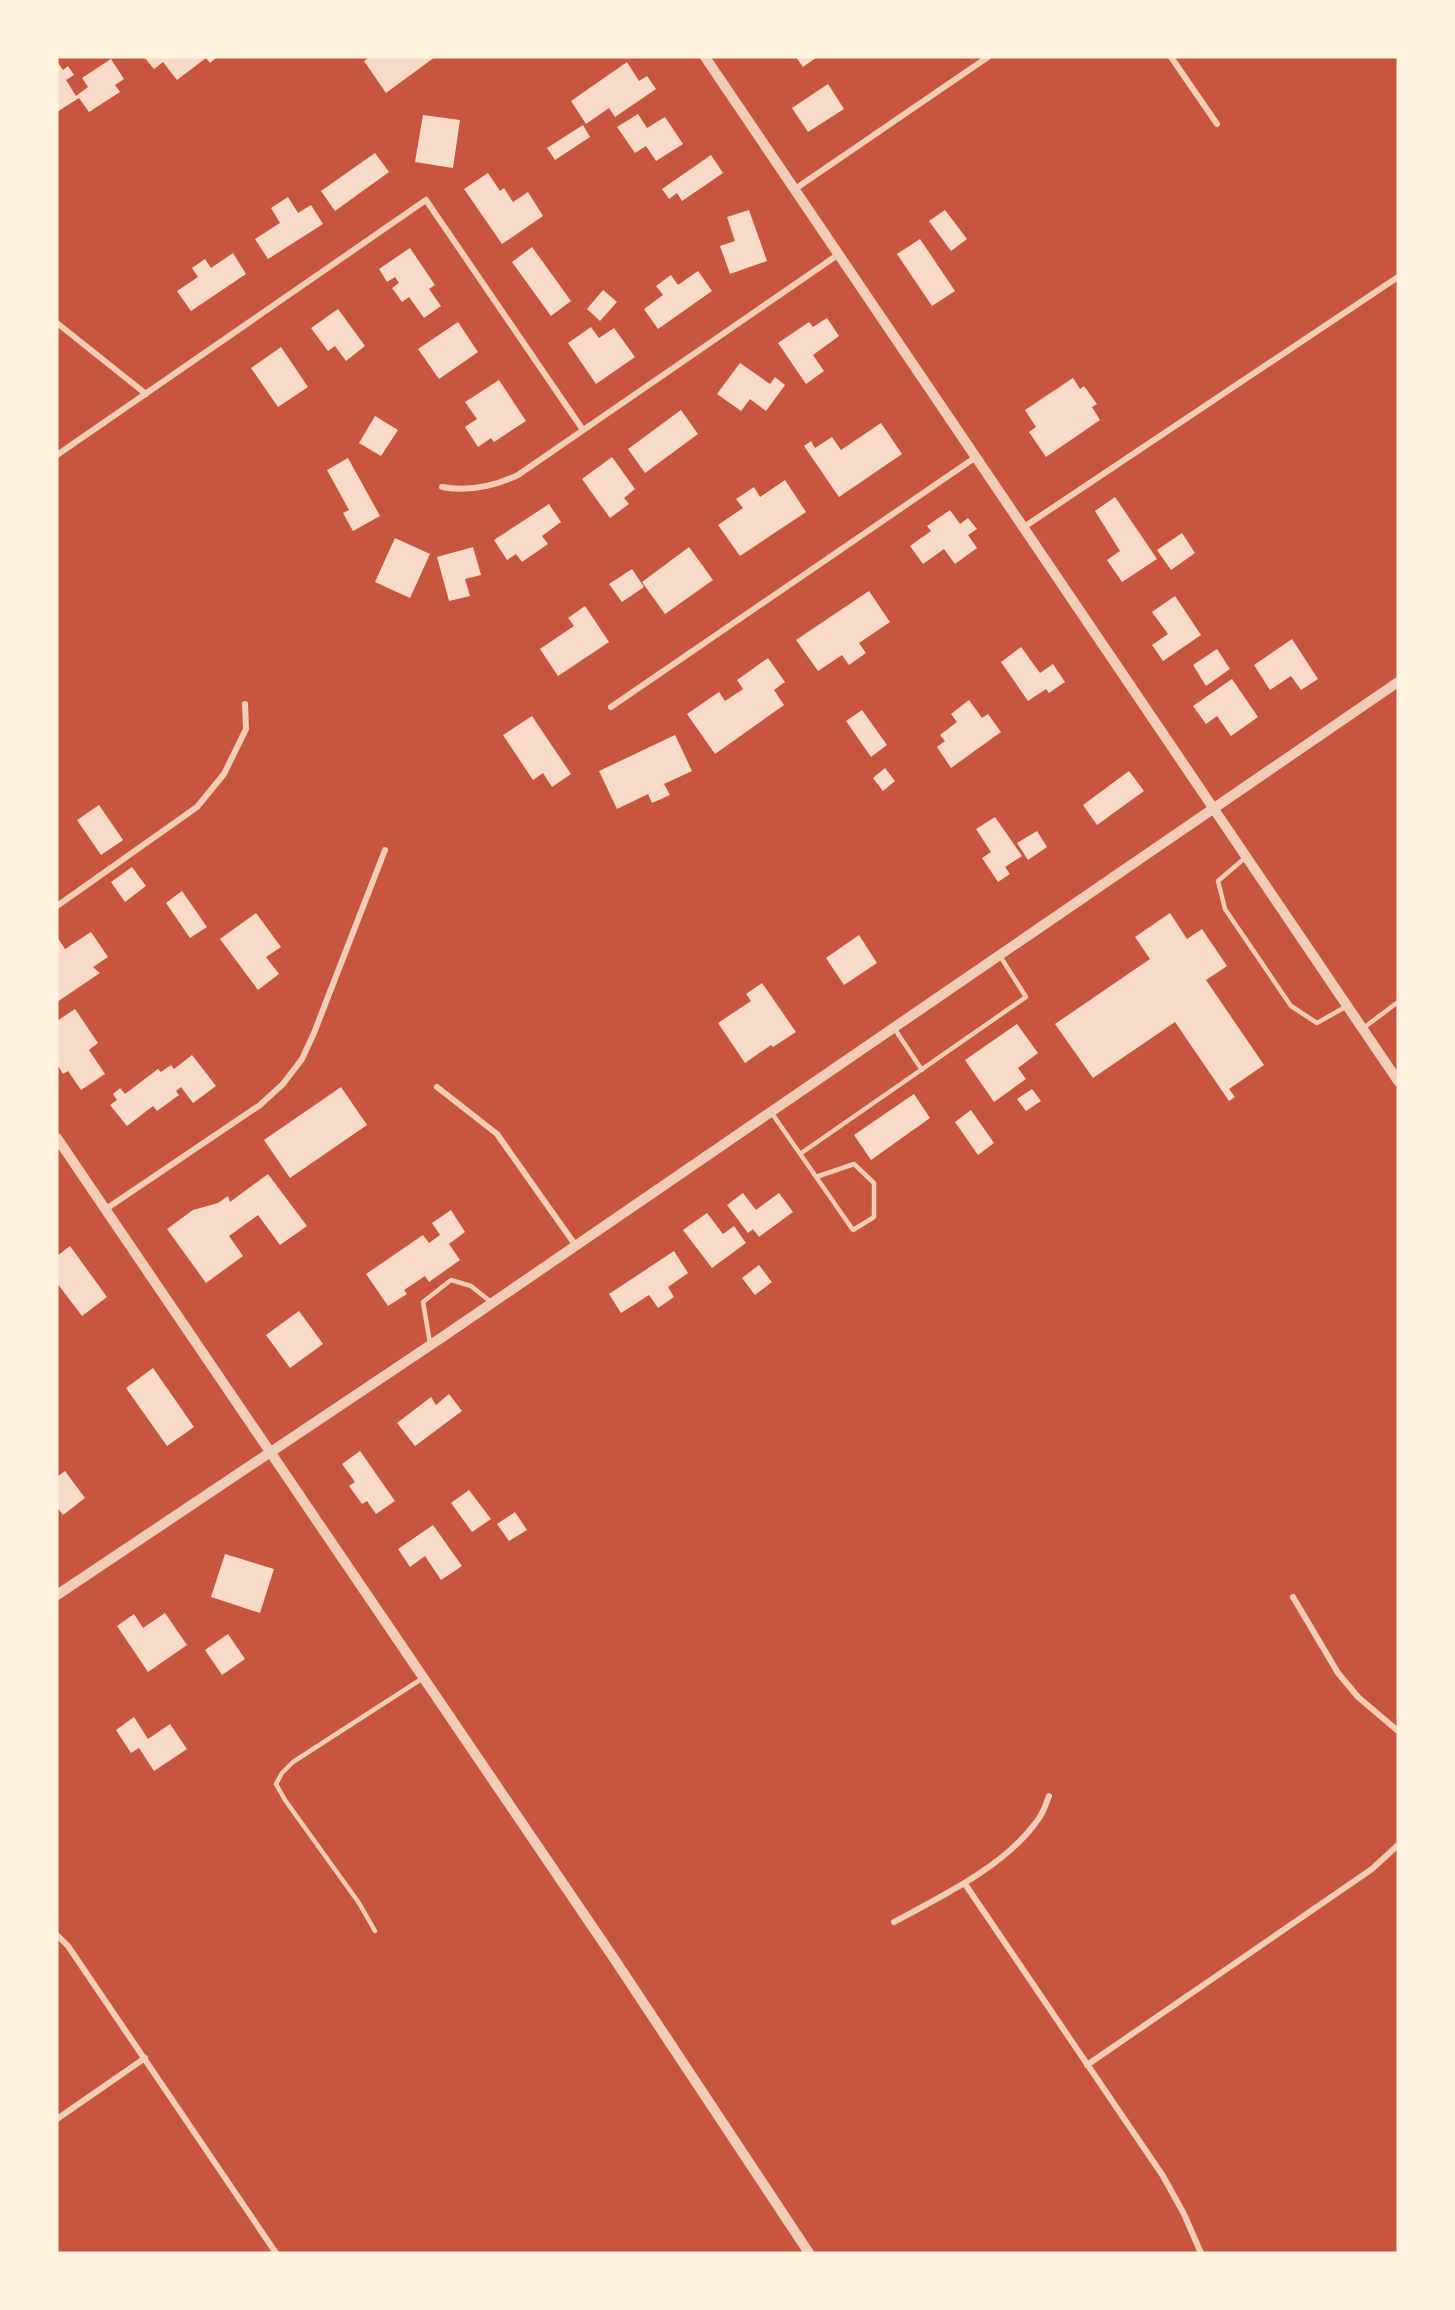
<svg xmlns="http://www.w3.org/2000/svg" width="1455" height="2310" viewBox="0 0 1455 2310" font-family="'PT Sans Narrow',sans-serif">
  <rect width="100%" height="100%" fill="#c8553d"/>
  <path fill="#f7dbc8" d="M144 57H217L210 63 206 58 177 80 163 62 154 69Z
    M370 57H435L386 93 364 61Z
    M796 57H817L803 67Z
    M111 59 124 79 115 85 120 92 89 112 79 98 57 112V61L63 70 68 66 74 75 66 80 76 96 88 87 82 78Z
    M627 62 639 81 647 76 656 89 615 117 609 108 586 124 571 101Z
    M828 84 844 109 808 132 792 108Z
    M638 114 647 128 665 117 683 144 656 161 646 146 635 153 617 127Z
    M423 115 460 120 453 168 415 162Z
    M583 125 590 137 555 160 547 148Z
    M375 153 389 172 335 211 321 191Z
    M711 155 723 173 682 201 677 193 669 199 662 189Z
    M488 173 500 191 504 188 513 202 528 192 543 216 502 244 464 189Z
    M288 197 298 213 311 205 323 224 268 259 255 239 280 223 271 208Z
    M749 210 767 261 730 274 720 246 735 241 727 217Z
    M945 210 967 239 951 251 929 221Z
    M920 239 955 291 932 306 897 254Z
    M532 247 571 301 551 316 512 262Z
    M410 248 435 285 429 289 441 306 424 318 409 297 402 302 392 288 399 283 395 277 387 282 379 269Z
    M233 253 246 274 191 311 177 291 198 277 192 268 205 259 211 268Z
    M698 271 712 291 658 329 644 309 663 295 656 286 671 275 678 285Z
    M603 290 617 302 600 321 587 309Z
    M338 309 365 346 346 361 335 346 328 351 311 328Z
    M827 318 839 336 813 355 824 371 806 384 778 343 809 322 813 327Z
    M458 322 478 352 439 379 418 349Z
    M591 327 599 338 614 328 635 357 596 384 568 343Z
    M281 347 308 387 278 407 251 368Z
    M740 363 770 384 775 377 785 385 766 411 750 399 741 411 717 394Z
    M1073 378 1080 389 1084 386 1097 404 1092 407 1100 420 1046 457 1029 432 1036 427 1025 410Z
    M499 380 526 421 494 442 491 438 478 447 465 427 477 419 465 402Z
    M681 410 698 434 645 473 628 449Z
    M375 416 398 430 381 456 359 443Z
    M881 423 902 454 839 497 804 446 811 441 815 448 832 437 841 450Z
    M612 457 635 489 624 498 629 504 610 518 582 479Z
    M348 458 380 516 353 531 343 513 349 510 327 470Z
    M785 480 806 512 740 556 718 525 743 508 736 499 754 487 760 497Z
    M1115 497 1157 559 1122 582 1107 560 1120 551 1095 511Z
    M549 504 561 522 542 536 548 544 522 562 516 554 507 560 494 540Z
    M950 510 960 524 968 518 977 529 968 535 977 548 955 564 944 549 923 564 910 546 931 531 927 526Z
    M1182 533 1195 553 1171 570 1157 550Z
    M395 538 430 554 410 598 375 582Z
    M473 547 481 575 465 579 470 596 449 601 437 557Z
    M689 547 713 580 665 614 642 582Z
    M632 569 644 587 622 602 609 584Z
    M869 591 890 622 859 643 866 653 849 665 842 655 818 671 796 640Z
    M1175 596 1201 635 1163 661 1152 645 1168 634 1152 612Z
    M585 606 609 642 558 676 540 649 574 626 568 618Z
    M1292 639 1318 679 1301 690 1291 676 1270 690 1254 665Z
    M1021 647 1040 673 1053 664 1065 682 1049 693 1046 689 1028 701 1001 662Z
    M1217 649 1230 669 1206 686 1193 665Z
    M768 658 785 682 774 690 784 705 715 754 687 714 719 692 725 701 743 689 737 680Z
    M1232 679 1258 717 1231 736 1217 716 1206 724 1193 706Z
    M969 700 982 718 988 714 1001 732 951 768 937 747 945 741 940 735 957 722 951 714Z
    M862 710 887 745 871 757 846 721Z
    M532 716 571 774 552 787 543 773 533 780 503 735Z
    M675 735 692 771 664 784 670 795 652 803 648 794 617 809 599 771Z
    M885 768 895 781 883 791 873 778Z
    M1129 771 1144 791 1097 825 1083 805Z
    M99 805 123 840 101 855 77 820Z
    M995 817 1022 856 1005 867 1010 874 998 882 982 858 991 852 976 829Z
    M1037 831 1047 847 1028 860 1017 843Z
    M132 867 146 886 125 902 111 882Z
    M182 891 207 927 190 938 166 903Z
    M256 913 281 947 266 957 279 974 258 990 220 939Z
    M1170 913 1187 939 1202 929 1227 966 1206 980 1264 1065 1229 1089 1235 1097 1229 1101 1175 1022 1093 1078 1055 1024 1150 959 1135 937Z
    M91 932 108 957 93 967 100 973 57 1002V937L65 949Z
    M859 935 877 963 844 985 826 958Z
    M762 983 796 1032 773 1047 771 1045 745 1063 718 1023 751 1001 746 994Z
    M75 1009 98 1043 89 1050 105 1074 81 1090 68 1071 63 1074 57 1064V1021Z
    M1017 1024 1038 1053 1018 1068 1026 1079 994 1102 965 1060Z
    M192 1055 216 1086 193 1103 181 1087 176 1091 179 1095 157 1111 153 1106 127 1126 110 1105 117 1100 113 1094 120 1088 125 1094 158 1069 161 1072 171 1065 174 1069Z
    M341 1087 367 1125 290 1178 264 1140Z
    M1032 1089 1041 1101 1026 1111 1017 1099Z
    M914 1094 930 1118 871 1160 854 1135Z
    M971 1110 994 1143 978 1155 955 1122Z
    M268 1174 307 1226 280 1245 258 1215 229 1236 243 1256 206 1283 167 1229 193 1210 218 1203 228 1196 230 1202Z
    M743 1193 756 1210 779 1193 793 1212 759 1237 753 1229 748 1233 727 1205Z
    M451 1210 465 1232 449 1244 460 1260 429 1282 425 1276 404 1290 407 1294 388 1306 366 1274 423 1235 429 1243 440 1235 432 1223Z
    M707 1213 723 1234 734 1226 746 1243 712 1268 683 1230Z
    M70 1246 107 1297 82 1316 57 1283V1256Z
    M674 1251 688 1273 668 1287 674 1297 658 1308 649 1295 621 1313 609 1294Z
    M759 1265 772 1282 755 1295 742 1278Z
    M299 1311 323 1344 290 1368 266 1335Z
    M153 1368 194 1427 167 1446 126 1388Z
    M449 1394 462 1411 415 1446 397 1423 431 1397 436 1405Z
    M360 1451 395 1501 376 1514 367 1501 362 1504 349 1486 355 1482 342 1464Z
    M65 1471 85 1498 63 1515 57 1507V1477Z
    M469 1490 491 1519 472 1532 451 1503Z
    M515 1512 527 1530 509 1541 497 1524Z
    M433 1525 462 1566 441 1580 425 1556 410 1567 398 1549Z
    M225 1554 274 1569 260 1613 211 1597Z
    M165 1613 187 1645 148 1672 117 1626 134 1614 143 1628Z
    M228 1634 245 1659 222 1675 205 1650Z
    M134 1717 148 1739 170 1724 187 1749 154 1771 139 1748 131 1753 116 1730Z"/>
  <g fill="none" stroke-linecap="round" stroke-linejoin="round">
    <path stroke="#f1ccb7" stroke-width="4.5" d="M1246 857 1218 881 1225 909 1291 1006 1317 1023 1347 1006
      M894 1028 922 1070
      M1362 1029 1398 1002
      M771 1112 853 1230 874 1217V1183L854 1164 816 1177
      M800 1154 1026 997 1000 956
      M430 1343 423 1302 451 1280 471 1286 491 1302
      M375 1931 359 1903 285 1800 276 1784 282 1773 293 1762 423 1678"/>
    <path stroke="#f1ccb7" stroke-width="6" d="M1171 57 1217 124
      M795 189 988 57
      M57 323 146 394
      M57 455 426 200 583 430
      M442 487C469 492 493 487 518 475L839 254
      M1024 527 1398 277
      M611 707 976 457
      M57 906 197 807 224 774 246 729 245 704
      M437 1087 497 1134 576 1246
      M106 1209 260 1105 283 1084 302 1059 314 1033 385 850
      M1293 1597 1338 1673 1358 1697 1398 1731
      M965 1884 1163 2176 1184 2214 1201 2253
      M894 1922C942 1896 1005 1866 1037 1821 1043 1814 1046 1804 1049 1796
      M57 1935 68 1946 276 2253
      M1087 2065 1372 1869 1398 1845
      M57 2119 145 2058"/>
    <path stroke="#f1ccb7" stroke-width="10" d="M705 57 1398 1081
      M57 1138C244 1411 430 1685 615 1960 680 2058 744 2156 809 2253
      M57 1595 444 1336 1398 682"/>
  </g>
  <rect width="1455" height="2310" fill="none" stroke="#fff3e0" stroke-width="117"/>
</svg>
